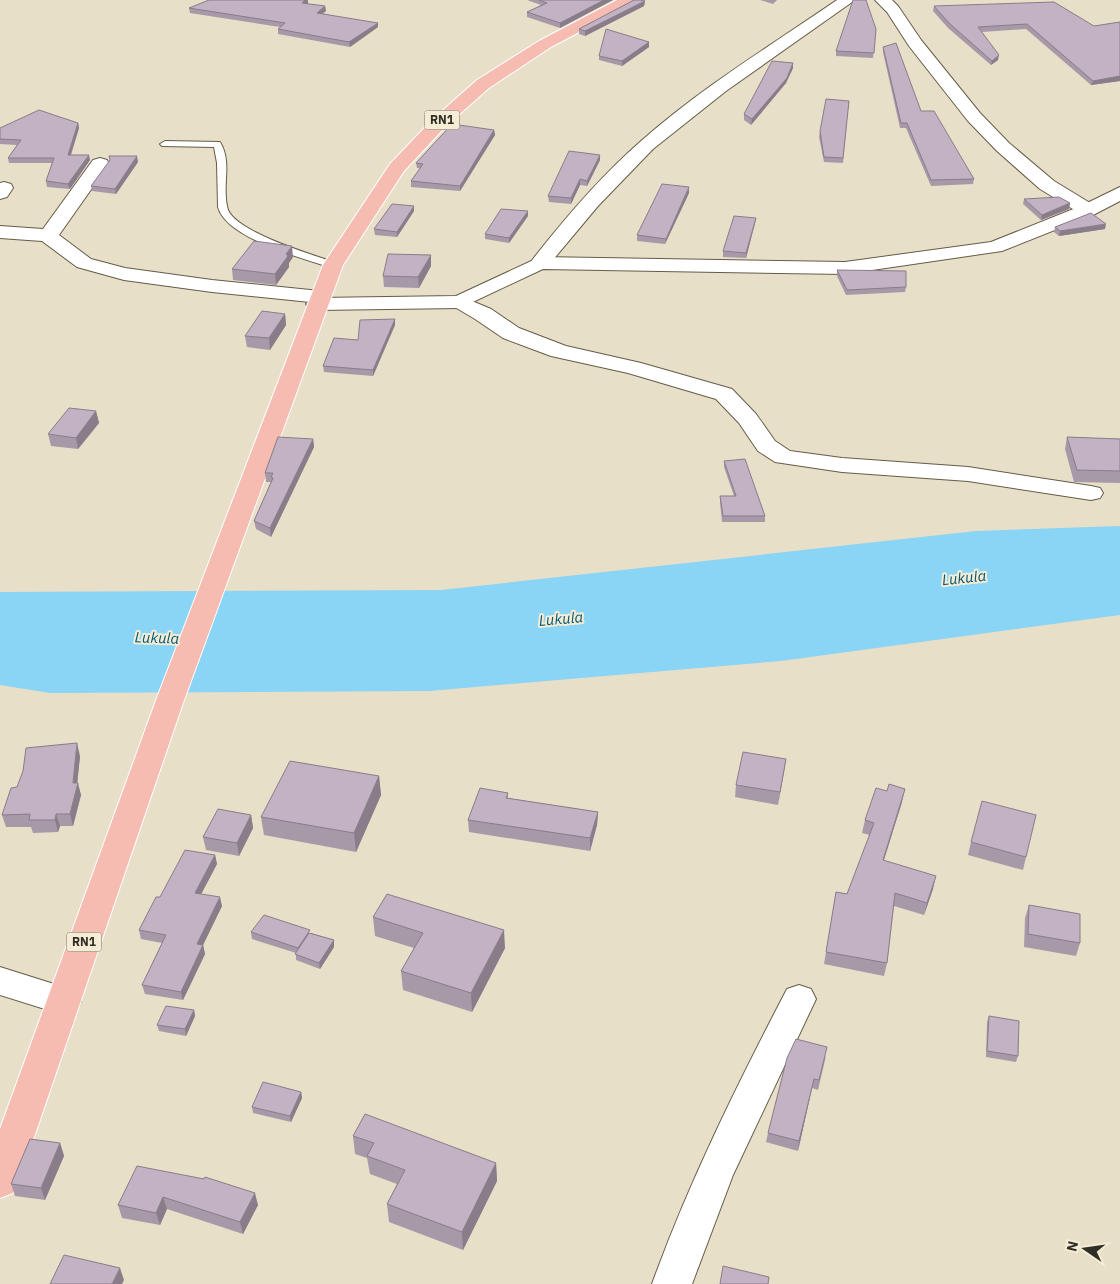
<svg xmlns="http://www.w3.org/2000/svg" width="1120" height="1284" viewBox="0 0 1120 1284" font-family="'IBM Plex Sans',sans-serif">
  <rect width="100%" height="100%" fill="#e8dfc8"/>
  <path fill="#8ad4f6" d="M1120 526V615L781 661 429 691 50 693 0 685V592L441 590 976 531Z"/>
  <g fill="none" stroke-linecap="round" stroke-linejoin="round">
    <defs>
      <path id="service" d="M165 141 220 142C231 160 224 179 226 198 226 202 227 206 228 210 238 233 313 255 337 263V267H329C302 258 226 238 218 207L217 163 214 147 162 146 160 144Z"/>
      <path id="minor" d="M837 0H855L726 91 653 149 598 206 547 267 540 269 533 267 530 263 533 259C566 217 600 177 640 142 701 88 770 46 837 0Z
        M875 0H892L898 6 921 40 980 113 1009 143 1054 181 1095 206 1098 210 1095 214 1088 216 1081 214 1040 189 997 151 968 121 909 46 887 12Z
        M100 158 107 160 109 164 59 235 91 259 125 268 212 280 320 291 327 293 330 297 327 301 320 303 212 292 124 280 77 267 42 241 0 238V226L43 229 93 160Z
        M4 182 11 184 13 188 7 197 0 199V183Z
        M460 296 491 309 519 328 566 346 641 363 732 389 756 414 775 441 790 451 842 458 968 467 1091 486 1100 488 1103 493 1100 498 1091 500 968 481 842 472 775 462 758 451 739 423 716 399 628 373 551 356 503 338 475 319 453 306 449 302 453 298Z
        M0 967 76 991 81 1001 76 1011 64 1015 0 995Z
        M799 985 811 989 816 999 733 1175 692 1284H652C689 1182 737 1085 787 989Z"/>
      <path id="tertiary" d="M1120 187V201L1095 214 1002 251 845 274 543 269 460 308 317 310 310 308 306 304 310 300 317 298 456 296 540 257 845 262 991 242 1081 206Z"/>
      <path id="trunk" d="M617 0H637L634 3 551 47 489 88 445 127 404 171 343 265 183 703 19 1181 13 1193 0 1198V1129L155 703 323 265 390 164 433 119 477 80 539 41Z"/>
    </defs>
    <use href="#service" stroke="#645c48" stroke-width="2"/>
    <use href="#minor" stroke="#645c48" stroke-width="2"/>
    <use href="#tertiary" stroke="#645c48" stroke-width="2"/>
    <use href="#trunk" stroke="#fff" stroke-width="2"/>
    <use href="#service" fill="#fff" fill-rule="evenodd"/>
    <use href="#minor" fill="#fff" fill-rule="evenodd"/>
    <use href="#tertiary" fill="#fff" fill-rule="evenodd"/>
    <use href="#trunk" fill="#f6bcb2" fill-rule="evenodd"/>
  </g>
  <path fill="#a899a9" d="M209 0H308V3L307 4 325 6 326 11 322 13 378 27 350 47 278 34V29L280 27 190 13 189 8Z
    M527 0H613L560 28 527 17V12L541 5Z
    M760 0H777L773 4Z
    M645 1 644 6 585 36 579 34V29Z
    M934 6 1094 26 1120 22V81L1091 85 1026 29 982 32 998 60 991 65 948 28 933 11Z
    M876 29 873 58 836 56V51Z
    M649 42V47L622 66 599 60V56Z
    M883 47 921 111 974 179 973 184 931 186 906 128H900L883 52Z
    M793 63V68L786 83 751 125 744 120V114Z
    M849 101 843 163 824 162 819 137 820 131Z
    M78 123 79 128 71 155 90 160 70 189 47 187 46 181 52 163H9L8 158 17 145 0 144V128Z
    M494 130 495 135 460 191 411 187V181L420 168H417L416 163Z
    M600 160 587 186 580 185 571 204 549 202 548 196Z
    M138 162 116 194 92 191 91 186Z
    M689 193 665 244 637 241V235Z
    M1024 199 1070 203 1069 209 1041 220 1023 204Z
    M414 206V211L397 237 375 235 374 229Z
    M528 216 509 243 485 239V234Z
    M756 218 755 223 746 258 723 257V251Z
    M1055 227 1105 229 1059 236 1054 232Z
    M293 257 289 263V267L276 285 233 280 232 269Z
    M431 266 419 288 384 287 383 276Z
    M837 270 906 287 905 292 846 295 837 276Z
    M285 314 286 325 270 350 247 347 245 336Z
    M395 325 373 376 324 372 323 366 358 340Z
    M96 411 99 423 78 449 51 446 48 434Z
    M1067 437 1120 439V483L1074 482 1065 449Z
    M313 439 314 447 271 537 256 529 254 521 271 482H266L265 473Z
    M724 461 765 516V522H722L720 502V496H734L724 467Z
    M80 756 77 783 81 795 73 826H60L58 832 33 833 31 827H6L2 815Z
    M786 759 778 805 735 797 736 785Z
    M379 776 381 795 356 852 264 835 261 817Z
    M508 793V798L598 812 597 825 590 851 469 832 468 820Z
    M902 802 884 860 933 889 924 915 894 906 887 963 884 976 824 964 836 892 847 894 870 835 862 833 865 820Z
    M251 815 253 828 239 856 206 850 203 837Z
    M971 842 1026 857 1023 870 968 855Z
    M215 855 217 864 201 894 222 906 203 945 205 954 183 1000 145 994 142 985 162 943 141 939 139 930 160 897Z
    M1029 905 1080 943 1076 956 1024 947 1025 918Z
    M373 917 505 948 472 1012 403 990 401 971 414 948 375 936Z
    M251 932 311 933 334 940V947L320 969 296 960V953L252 939Z
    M194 1010 195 1016 186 1036 159 1031 157 1025Z
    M989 1016 1018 1056 1016 1062 986 1057 987 1022Z
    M826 1056 818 1090 812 1088 798 1151 766 1142 768 1133Z
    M301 1092 302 1098 291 1122 253 1113 252 1107Z
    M353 1136 496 1163 497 1181 463 1250 389 1222 387 1204 397 1184 370 1174 367 1158 355 1154Z
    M60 1143 64 1156 45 1200 15 1196 11 1184Z
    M137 1166 258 1205 243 1234 167 1209 160 1225 122 1218 118 1205Z"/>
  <path fill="#887d89" d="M305 0H308V3L302 7V3Z
    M604 0H613L560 28V23Z
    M645 1 644 6 585 36V31Z
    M325 6 326 11 318 17 317 13Z
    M378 23V27L350 47 349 42Z
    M649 42V47L622 66V61Z
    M999 55 998 60 991 65 992 61Z
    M793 63V68L786 83 751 125 752 119Z
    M1120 76V81L1091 85 1093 81Z
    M78 123 79 128 69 160 68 155Z
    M494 130 495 135 460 191V186Z
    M89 155 90 160 70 189 68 184Z
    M600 155V160L587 186V181Z
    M137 156 138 162 116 194 115 189Z
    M580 179V185L571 204V198Z
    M689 187V193L665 244 666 239Z
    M1070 203 1069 209 1041 220 1042 215Z
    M414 206V211L397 237V232Z
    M528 211V216L509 243V238Z
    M756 218 755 223 746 258V253Z
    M1106 224 1105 229 1059 236 1060 231Z
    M292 246 293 257 289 263V267L276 285 275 274 286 254Z
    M431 255V266L419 288 418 277Z
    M285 314 286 325 270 350 269 338Z
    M395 319V325L373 376V370Z
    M96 411 99 423 78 449 76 438Z
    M313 439 314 447 271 537 270 528Z
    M77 743 80 756 77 786 78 783 81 795 73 826 70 814Z
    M786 759 784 772 778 805 780 792Z
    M379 776 381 795 356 852 354 833Z
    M905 789 902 802 880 872 883 860Z
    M598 812 597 825 590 851V838Z
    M56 814 60 826 58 832 55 820Z
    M251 815 253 828 239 856 237 843Z
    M215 855 217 864 197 902 195 893Z
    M936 876 933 889 924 915 927 903Z
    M220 897 222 906 203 945 205 954 183 1000 181 992 197 944Z
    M504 930 505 948 472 1012 471 993Z
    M334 940V947L320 969 319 963Z
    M194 1010 195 1016 186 1036 185 1029Z
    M814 1079 798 1151 799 1141Z
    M301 1092 302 1098 291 1122 290 1116Z
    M60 1143 64 1156 45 1200 41 1188Z
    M496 1163 497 1181 463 1250 462 1232Z
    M255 1193 258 1205 243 1234 240 1222Z
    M163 1197 167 1209 160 1225 156 1213Z
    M120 1268 124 1280 122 1284H112Z"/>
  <path fill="#c3b2c4" stroke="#887d89" d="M209 0H305L302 3 325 6 317 13 378 23 349 42 278 29 285 23 189 8Z
    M539 0H604L560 23 527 12 547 3Z
    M634 0H640L645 1 585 31 579 29Z
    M853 0H866L876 29 874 53 836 51Z
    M1054 2 1094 26 1120 22V76L1093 81 1027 24 978 27 999 55 992 61 949 23 934 6Z
    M606 29 649 42 622 61 599 56Z
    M896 43 921 111H934L974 179 931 180 907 123H901L883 47Z
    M772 61 793 63 787 78 752 119 744 114Z
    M826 99 849 101 843 158 824 157 820 131Z
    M39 110 78 123 68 155H89L68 184 46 181 54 158H8L21 140 0 139V128Z
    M452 124 494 130 460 186 411 181 423 164 416 163Z
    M569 151 600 155 587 181 580 179 571 198 548 196Z
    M109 156H137L115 189 91 186 110 160Z
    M662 184 689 187 666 239 637 235Z
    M1059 197 1070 203 1042 215 1024 199Z
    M392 204 414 206 397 232 374 229Z
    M501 209 528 211 509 238 485 234Z
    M1091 213 1106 224 1060 231 1055 227Z
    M734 216 756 218 746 253 723 251Z
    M254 241 292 246 286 254 288 256 275 274 232 269Z
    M388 254 431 255 418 277 383 276Z
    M837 270 906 271V287L847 290Z
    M262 311 285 314 269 338 245 336Z
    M395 319 373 370 323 366 334 338 358 340 360 320Z
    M69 408 96 411 76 438 48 434Z
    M278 437 313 439 270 528 254 521 273 478 271 477 273 473H265Z
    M1067 437 1120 439V471L1077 470Z
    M745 459 765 516H723L720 496H736L724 461Z
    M77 743 73 783H78L70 814H56L55 820H29L30 814 2 815 11 788 17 787 23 771 26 748Z
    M743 752 786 759 780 792 736 785Z
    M290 761 379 776 354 833 261 817Z
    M889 784 905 789 883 860 936 876 927 903 895 893 887 963 826 952 836 892 847 894 874 823 865 820 876 788 887 791Z
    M480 788 508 793 506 798 598 812 590 838 468 820Z
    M982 801 1036 815 1026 857 971 842Z
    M218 809 251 815 237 843 203 837Z
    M185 850 215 855 195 893 220 897 197 944 203 945 181 992 142 985 166 935 139 930 156 897H160Z
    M387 894 504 930 471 993 401 971 423 933 373 917Z
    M1029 905 1080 914V943L1028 934Z
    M264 915 310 930 298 948 251 932Z
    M309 933 334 940 319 963 295 954Z
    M166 1006 194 1010 185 1029 157 1025Z
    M989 1016 1019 1021 1018 1056 987 1051Z
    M796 1039 827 1047 819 1080 814 1079 799 1141 768 1133 787 1058Z
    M263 1082 301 1092 290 1116 252 1107Z
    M365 1114 496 1163 462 1232 387 1204 405 1170 367 1156 374 1143 353 1136Z
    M30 1139 60 1143 41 1188 11 1184Z
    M137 1166 204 1179 205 1177 255 1193 240 1222 163 1197 156 1213 118 1205Z
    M64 1255 120 1268 112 1284H50Z
    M723 1266 769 1277 768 1284H720Z"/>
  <g text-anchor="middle" stroke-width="4" stroke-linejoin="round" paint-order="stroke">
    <g fill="#f5ecd5" stroke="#6c675a" stroke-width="1">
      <rect x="424.5" y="110.5" width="35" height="19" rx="4"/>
      <rect x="66.5" y="932.5" width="35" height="19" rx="4"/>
    </g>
    <g font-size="12" font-weight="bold" fill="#312e25">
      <text x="442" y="124">RN1</text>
      <text x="84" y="946">RN1</text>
    </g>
    <g font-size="15" font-style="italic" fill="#035774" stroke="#f5ecd5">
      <text transform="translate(964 578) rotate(-6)" y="5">Lukula</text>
      <text transform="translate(561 619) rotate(-5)" y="5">Lukula</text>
      <text transform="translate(157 638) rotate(2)" y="5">Lukula</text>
    </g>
  </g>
  <g transform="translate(1085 1249) rotate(283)" stroke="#f5ecd5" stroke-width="4" paint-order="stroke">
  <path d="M0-4L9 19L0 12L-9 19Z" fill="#312e25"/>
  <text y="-8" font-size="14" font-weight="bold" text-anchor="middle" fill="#312e25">N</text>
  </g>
</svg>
